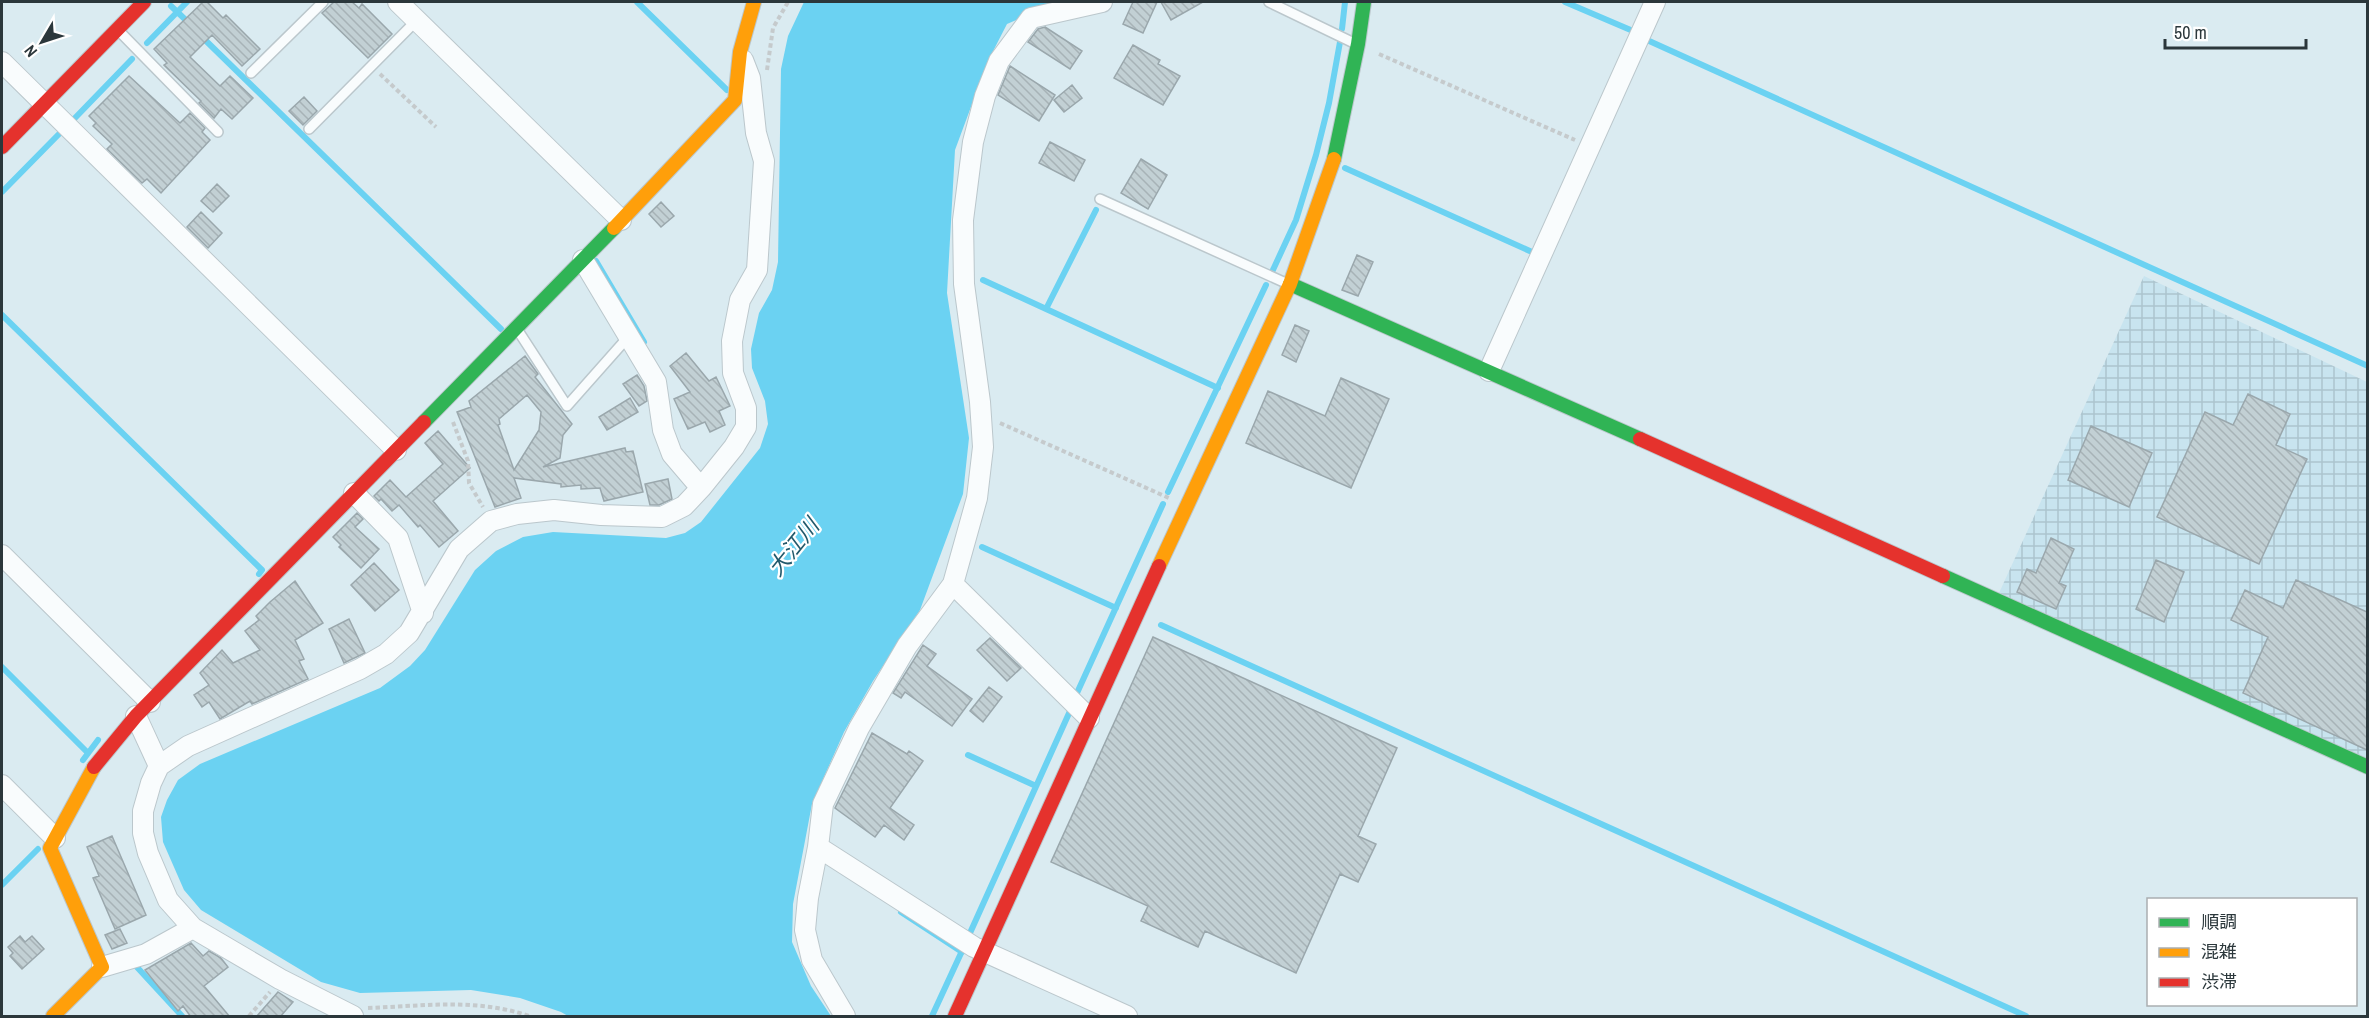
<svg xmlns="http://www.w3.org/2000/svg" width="2369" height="1018" viewBox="0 0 2369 1018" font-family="'Archivo Narrow','Noto Sans JP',sans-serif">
  <defs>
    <pattern id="industrial-grid" width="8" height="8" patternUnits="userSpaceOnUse" patternTransform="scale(1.5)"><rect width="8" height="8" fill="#c8e4ef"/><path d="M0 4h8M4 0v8" fill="none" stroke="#acc4ce"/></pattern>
    <pattern id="building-back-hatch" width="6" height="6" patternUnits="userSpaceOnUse" patternTransform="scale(1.5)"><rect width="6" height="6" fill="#c2d0d4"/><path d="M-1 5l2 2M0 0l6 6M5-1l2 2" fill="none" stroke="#a7b3b7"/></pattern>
  </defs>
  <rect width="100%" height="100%" fill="#daebf1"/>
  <path fill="url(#industrial-grid)" d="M2144 276 2367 382V759L1999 593Z"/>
  <path fill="#6bd2f2" d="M804 2H1059L1007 24 988 61 955 150 947 293 969 438 963 494 920 610 873 681 844 732 812 804 793 904 792 942 811 986 831 1016H568L561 1012 520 998 471 990 360 993 321 982 201 910 184 890 163 842 161 817 167 800 178 780 200 764 380 688 410 666 425 650 475 570 496 551 523 537 553 532 666 538 685 533 701 522 760 448 768 424 765 401 752 368 751 349 759 313 772 290 778 262 781 69 788 36Z"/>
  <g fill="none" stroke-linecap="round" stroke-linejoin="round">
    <path stroke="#6bd2f2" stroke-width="6" d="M637 2 727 90
      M1565 2 1633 31
      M171 6 190 24
      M1342 29 1345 2
      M201 36 501 329
      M1647 40 2368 366
      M147 43 187 2
      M74 119 132 59
      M1345 168 1532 252
      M2 192 59 134
      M596 261 644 342
      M1272 272 1296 220 1316 155 1329 103 1340 42
      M983 280 1218 388
      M1046 309 1096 210
      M2 315 262 570 259 574
      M1168 492 1266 285
      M982 547 1116 608
      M1161 625 2026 1016
      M2 667 87 752
      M1077 693 1163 504
      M968 755 1036 786
      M83 760 98 740
      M2 885 38 849
      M901 912 962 952
      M970 933 1070 711
      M131 966 135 965 182 1016
      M932 1016 962 951"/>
  </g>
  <path fill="url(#building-back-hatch)" stroke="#9aa7ac" stroke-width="1.5" fill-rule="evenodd" d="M203 2H207L223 18 226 15 260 49 242 66 212 35 190 57 220 86 230 76 253 98 232 119 221 109 214 118 199 103 201 101 164 65 167 63 154 49Z
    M334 2H352L359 8 362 4 392 34 368 58 322 13Z
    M1133 2H1157L1143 33 1123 24Z
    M1161 2H1203L1171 20Z
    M1045 27 1082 51 1070 69 1028 42 1038 29Z
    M1133 45 1160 60 1158 64 1180 76 1163 105 1114 78Z
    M1010 66 1055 95 1039 121 998 95Z
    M129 76 180 123 190 113 205 128 202 132 210 140 161 193 147 179 142 183 107 149 112 144 93 126 96 123 89 116Z
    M1072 85 1082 98 1064 112 1054 100Z
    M304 97 317 111 303 125 289 111Z
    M1050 142 1085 160 1074 181 1039 163Z
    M1141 159 1167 175 1148 209 1121 193Z
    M217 184 229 196 213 212 201 201Z
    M661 202 674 216 661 227 649 214Z
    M201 212 222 233 208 248 187 227Z
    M1357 255 1373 262 1358 296 1342 290Z
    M1295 325 1309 331 1296 362 1282 355Z
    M686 353 709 381 716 377 730 406 719 411 725 425 710 432 705 422 688 429 674 399 690 392 670 366Z
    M525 356 538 374 535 377 572 424 563 435 560 458 543 467 625 448 626 452 633 451 643 492 604 501 600 488 581 489V485L561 487V484L514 478 521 498 495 507 457 412 471 407 469 401ZM527 395 541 412 539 430 514 470 498 425 500 424 499 419Z
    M637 375 644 386 647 401 639 406 623 384Z
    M1341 378 1389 399 1351 488 1246 443 1268 391 1325 416Z
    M2248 394 2290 414 2276 445 2307 459 2259 564 2157 517 2205 412 2233 425Z
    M630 398 638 412 607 430 599 417Z
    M2091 426 2152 453 2129 507 2068 480Z
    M438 431 470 468 433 501 458 531 439 547 420 525 418 527 399 505 392 511 381 499 379 501 374 496 390 480 406 497 443 464 425 443Z
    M668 479 672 499 659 505H650L645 484Z
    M357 513 363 519 355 527 379 549 361 568 339 547 341 545 333 537Z
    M2051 538 2074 549 2059 583 2066 586 2056 609 2017 592 2027 569 2036 573Z
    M2156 560 2184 572 2164 622 2136 609Z
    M374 563 399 590 375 611 351 585Z
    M2296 580 2367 612V750L2243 693 2268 637 2231 620 2245 590 2283 608Z
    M295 581 323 623 295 640 304 659 299 661 308 679 252 704 250 701 220 719 209 702 202 707 194 695 209 685 200 673 222 650 233 663 260 650 245 631 259 620 256 616 270 602Z
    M349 619 365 653 344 663 329 629Z
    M1153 637 1397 748 1358 836 1376 844 1358 882 1340 874 1296 973 1205 931 1198 947 1141 921 1148 906 1051 862Z
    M990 638 1021 668 1007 681 977 650Z
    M923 645 936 654 927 666 972 699 952 726 905 692 901 698 893 693Z
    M989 687 1002 697 983 722 970 711Z
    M872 733 907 754 909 751 923 761 890 808 914 825 904 840 884 825 875 837 835 808Z
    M112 836 146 915 115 929 93 878 99 876 87 847Z
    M120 929 127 943 112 949 105 935Z
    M20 936 25 942 32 936 44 949 22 969 10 956 13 953 8 947Z
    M191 943 203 956 209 951 221 958 228 967 204 986 230 1017H191L183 1006 178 1011 145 970Z
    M278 992 293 1002 280 1017H256Z"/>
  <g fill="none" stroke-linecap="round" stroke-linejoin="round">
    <defs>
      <path id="lane" d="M1269 2 1356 44
        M119 31 218 132
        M251 73 323 2
        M309 129 417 20
        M1100 199 1288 284
        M517 329 567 406 629 336"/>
      <path id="street" d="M398 2 621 220
        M2 62 396 450
        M1489 371 1655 2
        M701 488 734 447 746 427V408L733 373 732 341 740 300 757 270 764 161 756 133 750 78 743 60
        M354 493 398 538 423 613
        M2 555 150 702
        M953 584 1089 718
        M136 716 159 766
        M2 785 55 838
        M818 847 974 947 1127 1016
        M102 967 146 954 193 928
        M353 1016 280 979 193 928 168 900 148 853 143 833V811L151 783 159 766 188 746 360 669 386 654 409 633 459 549 491 521 517 514 554 510 601 515 662 517 684 506 701 488 672 454 663 430 656 382 583 260
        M845 1016 812 960 805 930 808 898 818 847 823 804 859 728 907 646 953 584 977 498 983 447 980 402 964 284 963 220 973 142 985 96 999 61 1031 18 1102 2"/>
      <path id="fast" d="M1334 159 1358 44 1364 2
        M1290 284 1640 439
        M424 422 614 228
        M1943 576 2368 767"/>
      <path id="slow" d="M614 228 735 100 740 52 754 2
        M1159 566 1290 284 1334 159
        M53 1016 102 967 50 848 94 767"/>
      <path id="jam" d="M2 147 144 2
        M1640 439 1943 576
        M94 767 136 716 424 422
        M955 1016 1159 566"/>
    </defs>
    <use href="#lane" stroke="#bbc7cc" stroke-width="12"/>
    <use href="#street" stroke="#bbc7cc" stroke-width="22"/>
    <use href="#fast" stroke="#bbc7cc" stroke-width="16"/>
    <use href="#slow" stroke="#bbc7cc" stroke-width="16"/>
    <use href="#jam" stroke="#bbc7cc" stroke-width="16"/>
    <path stroke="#c5cacc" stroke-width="4" stroke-dasharray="4.5 3" stroke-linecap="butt" d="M1379 54 1575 140
      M767 70 773 28 788 2
      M380 74 436 127
      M453 422 468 461 469 483 483 507
      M1000 423 1169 498
      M368 1008C422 1006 477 998 529 1016
      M249 1016 270 992"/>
    <use href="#lane" stroke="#f9fcfd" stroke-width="9"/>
    <use href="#street" stroke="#f9fcfd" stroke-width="20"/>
    <use href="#fast" stroke="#30b455" stroke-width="14"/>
    <use href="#slow" stroke="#ff9f0a" stroke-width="14"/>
    <use href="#jam" stroke="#e5322d" stroke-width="14"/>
  </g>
  <g text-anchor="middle" stroke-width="4.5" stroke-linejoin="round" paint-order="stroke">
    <g font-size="22" font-style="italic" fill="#22596b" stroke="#fff">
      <text transform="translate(793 547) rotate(-51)" y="8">大江川</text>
    </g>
  </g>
  <rect width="2369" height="1018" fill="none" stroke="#2b373b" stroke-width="6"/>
  <rect x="2147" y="898" width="210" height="108" fill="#ffffff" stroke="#aaafb1" stroke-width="1.5"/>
  <rect x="2159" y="918" width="30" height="9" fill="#30b455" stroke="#aaafb1" stroke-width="1.5"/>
  <text x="2201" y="928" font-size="18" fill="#2b373b">順調</text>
  <rect x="2159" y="948" width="30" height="9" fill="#ff9f0a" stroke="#aaafb1" stroke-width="1.5"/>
  <text x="2201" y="958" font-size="18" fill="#2b373b">混雑</text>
  <rect x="2159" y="978" width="30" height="9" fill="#e5322d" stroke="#aaafb1" stroke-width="1.5"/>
  <text x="2201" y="988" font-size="18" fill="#2b373b">渋滞</text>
  <g transform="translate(42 42) rotate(231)" stroke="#ffffff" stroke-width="4.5" paint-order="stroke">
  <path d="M0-4.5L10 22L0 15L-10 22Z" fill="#2b373b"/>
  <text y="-9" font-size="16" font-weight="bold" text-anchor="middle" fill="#2b373b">N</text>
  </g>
  <path d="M2165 39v9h141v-9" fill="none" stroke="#2b373b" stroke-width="3"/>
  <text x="2174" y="39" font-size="18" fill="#2b373b" stroke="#ffffff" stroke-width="4.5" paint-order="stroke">50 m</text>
</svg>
